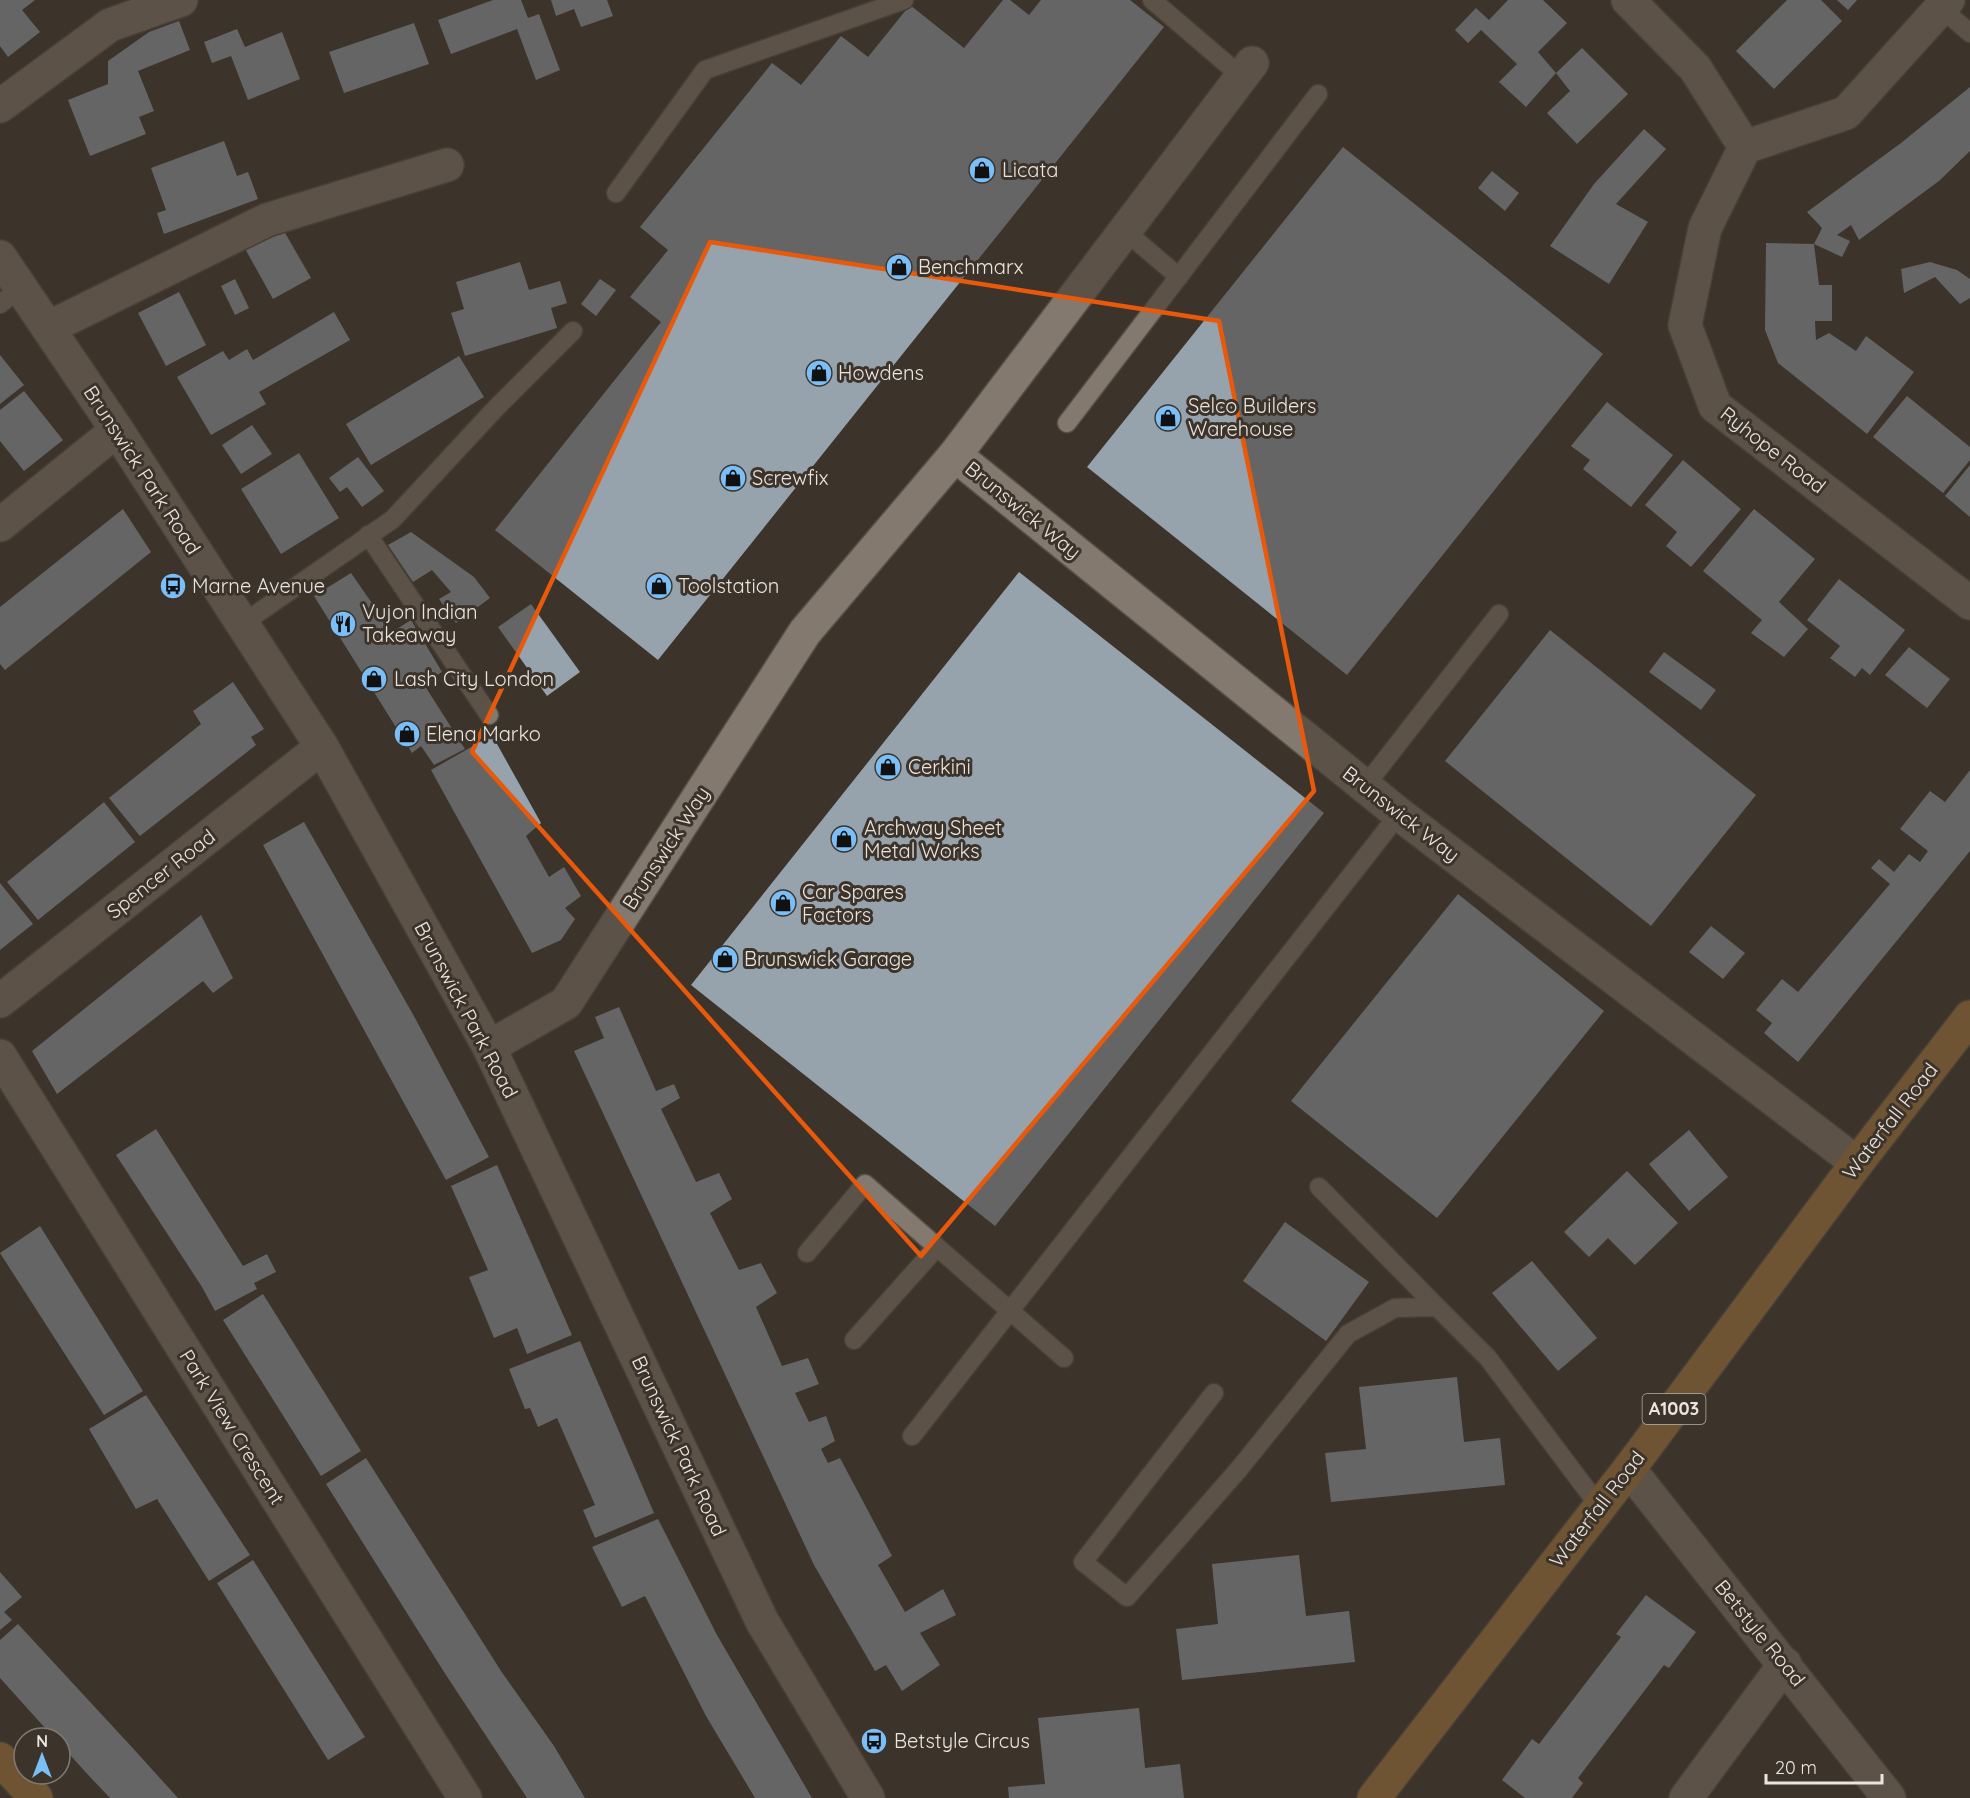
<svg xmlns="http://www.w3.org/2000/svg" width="1970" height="1798" viewBox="0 0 1970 1798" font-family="Quicksand,sans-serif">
  <rect width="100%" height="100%" fill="#3c332a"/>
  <path fill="#96a2ac" d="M0 0H35L22 10 40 32 8 57 0 46Z
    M493 0H521L528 18 539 14 560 70 536 80 517 29 451 54 438 20Z
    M551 0H607L613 16 581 27 574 9 556 16Z
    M1003 0H1010L1029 15 1041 0H1130L1164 27 658 660 495 530 661 322 630 297 668 250 640 227 772 63 801 85 841 36 868 57 910 5 964 48Z
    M1508 0H1543L1567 23 1538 52 1556 73 1526 107 1499 82 1517 64 1481 30 1468 43 1455 30 1476 8 1489 20Z
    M1787 0H1821L1842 21 1774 89 1736 51Z
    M1837 0H1857L1848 10Z
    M179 21 190 50 138 71 154 111 139 117 146 134 90 156 68 100 108 84V61L149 32Z
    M414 23 429 64 344 93 329 52Z
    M237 29 245 47 282 32 300 79 248 100 231 56 212 63 204 42Z
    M1582 48 1628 94 1577 144 1547 113 1570 91 1556 73Z
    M1970 87V151L1939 181 1859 240 1851 225 1837 235 1850 241 1842 257 1814 244 1822 228 1807 212 1901 143Z
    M1644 129 1666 149 1616 204 1648 222 1609 284 1550 246 1594 184Z
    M224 141 237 176 248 172 258 199 164 234 157 213 166 210 151 168Z
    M1343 147 1603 354 1347 675 1087 467Z
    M1492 171 1519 193 1505 211 1478 188Z
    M280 224 311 278 273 299 243 245Z
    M1766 243 1814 244 1819 285H1832V321H1815L1816 340 1829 333 1856 351 1866 336 1914 372 1867 434 1778 363 1765 330Z
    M520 262 529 290 560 281 567 303 551 308 557 328 465 356 451 313 464 309 456 282Z
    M1930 262 1957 270 1970 279V298L1960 304 1935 277 1904 293 1901 269Z
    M235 279 249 308 235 315 221 286Z
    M600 279 616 290 596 316 581 304Z
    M179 292 206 345 166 366 138 313Z
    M334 312 350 340 259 392 266 404 211 435 177 377 223 351 229 360 247 349 253 360Z
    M0 355 24 385 0 404Z
    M459 356 484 397 371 465 346 424Z
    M24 391 63 440 24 471 0 441V410Z
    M1907 396 1970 447V460L1943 493 1873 437Z
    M1607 402 1673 455 1631 507 1583 469 1590 460 1571 446Z
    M252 425 272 454 241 474 222 445Z
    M299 453 339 518 281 554 241 489Z
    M358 457 384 491 362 507 347 487 340 492 329 478Z
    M1683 460 1741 509 1691 567 1666 546 1677 532 1645 505Z
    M1970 465V517L1945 496Z
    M123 509 151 552 5 670 0 664V607Z
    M1754 509 1815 559 1779 602 1808 629 1784 657 1751 633 1762 620 1703 571Z
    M411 532 474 577 490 598 456 623 439 599 451 592 432 570 413 582 388 545Z
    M1019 572 1324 813 995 1226 691 985Z
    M351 573 392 632 411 620 442 672 423 683 465 749 434 765 421 746 412 753 314 596Z
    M1839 579 1905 630 1870 675 1862 668 1855 677 1830 658 1840 646 1807 620Z
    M531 604 580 672 547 696 498 627Z
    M1550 630 1756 795 1651 926 1445 761Z
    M1909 647 1950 679 1927 708 1885 675Z
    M1664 652 1716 690 1701 710 1649 672Z
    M233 682 264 729 251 737 256 745 140 836 109 798 201 724 193 711Z
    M492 735 541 823 526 836 549 877 564 867 581 896 565 908 575 919 561 940 532 953 431 770Z
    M1970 770V851L1798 1062 1764 1033 1772 1023 1756 1010 1782 979 1798 992 1890 884 1871 868 1879 859 1894 872 1909 854 1920 862 1928 851 1900 829 1930 791 1945 802Z
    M104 802 135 842 38 920 7 882Z
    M304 822 415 1018 489 1157 446 1180 263 845Z
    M0 883 33 924 0 950Z
    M1458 894 1604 1011 1437 1218 1291 1101Z
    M201 915 233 978 213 993 203 981 57 1094 32 1051Z
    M1711 926 1745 953 1723 979 1689 952Z
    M619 1007 656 1091 674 1084 680 1098 661 1109 696 1182 719 1173 732 1199 710 1213 739 1270 761 1263 777 1293 756 1307 782 1366 808 1358 819 1384 795 1393 809 1422 826 1416 835 1441 821 1449 828 1463 840 1458 892 1556 878 1565 905 1612 943 1589 956 1615 920 1633 940 1665 902 1691 886 1665 875 1671 814 1565 574 1051 604 1038 595 1017Z
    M156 1129 243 1266 267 1254 276 1272 254 1283 257 1289 215 1311 202 1287 116 1155Z
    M1689 1130 1728 1177 1689 1211 1649 1164Z
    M497 1165 572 1335 527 1354 517 1328 494 1338 469 1277 488 1270 451 1186Z
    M1627 1171 1678 1223 1635 1265 1608 1238 1589 1257 1564 1232Z
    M1285 1222 1369 1282 1326 1341 1243 1281Z
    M40 1226 143 1391 104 1415 0 1253Z
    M1532 1261 1597 1338 1558 1371 1492 1293Z
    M263 1294 361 1451 321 1476 223 1320Z
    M580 1341 654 1513 595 1538 583 1510 595 1505 557 1418 538 1427 530 1408 525 1409 509 1369Z
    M1457 1377 1464 1442 1500 1438 1505 1485 1331 1502 1325 1453 1366 1449 1359 1387Z
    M146 1395 250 1555 209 1581 157 1499 136 1509 89 1429Z
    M366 1458 501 1671 554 1746 585 1798H527L444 1672 326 1484Z
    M658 1519 717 1635 812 1798H755L706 1716 645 1596 622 1607 592 1547Z
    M1299 1555 1306 1616 1349 1611 1355 1662 1182 1680 1176 1629 1218 1624 1212 1564Z
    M253 1560 365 1737 328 1760 217 1583Z
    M0 1572 22 1597 4 1612 12 1620 0 1630Z
    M1646 1595 1696 1632 1669 1668 1664 1665 1578 1778 1583 1783 1572 1798H1525L1502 1780 1532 1739 1539 1744 1621 1637 1616 1634Z
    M18 1624 129 1744 178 1798H110L91 1778 60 1744V1738H54L0 1678V1640Z
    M1139 1708 1145 1768 1180 1764 1184 1798H1009L1008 1787 1045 1784 1038 1718Z"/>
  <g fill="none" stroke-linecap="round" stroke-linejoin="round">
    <defs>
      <path id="service" d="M1152 0 1242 77
        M1942 9 1970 33
        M616 193 705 70 904 0
        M1125 231 1179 277
        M0 304 21 288
        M1067 423 1318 94
        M368 535 489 715
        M242 624 393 519 495 409 573 331
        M1365 786 1499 614
        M1319 1187 1437 1307
        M807 1253 865 1184 1064 1358
        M854 1340 937 1247
        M1214 1393 1083 1562 1127 1597 1239 1469 1348 1334 1395 1308 1437 1307 1488 1358 1599 1506
        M912 1436 1399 814"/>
      <path id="minor" d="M1628 0 1695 68 1745 147 1705 228 1685 325 1715 406 1970 603
        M0 106 110 25 181 0
        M1745 147 1846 113 1948 0
        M48 328 267 220 447 165
        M955 455 1399 814 1857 1163
        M0 525 117 430
        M0 1001 322 747
        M489 1047 566 1003 805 632 955 455 1252 63
        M0 1056 465 1798
        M1629 1469 1889 1798
        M1686 1798 1785 1664"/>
      <path id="tertiary" d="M0 257 117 430 322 747 489 1047 762 1621 868 1798"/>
      <path id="primary" d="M0 1759 36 1798
        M1374 1798 1629 1469 1857 1163 1970 1017"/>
    </defs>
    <use href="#service" stroke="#574f47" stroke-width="21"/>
    <use href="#minor" stroke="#574f47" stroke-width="36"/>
    <use href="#tertiary" stroke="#574f47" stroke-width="36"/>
    <use href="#primary" stroke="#574f47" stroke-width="36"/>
    <use href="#service" stroke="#84796e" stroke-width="18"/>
    <use href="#minor" stroke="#84796e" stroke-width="33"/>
    <use href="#tertiary" stroke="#84796e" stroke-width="33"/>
    <use href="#primary" stroke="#ae7c42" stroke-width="33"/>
  </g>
  <path d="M0 0H1970V1798H0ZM710 242 1219 321 1314 791 921 1256 472 752Z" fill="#3c332a" fill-opacity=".55" fill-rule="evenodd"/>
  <path fill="none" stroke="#e8590c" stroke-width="4.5" stroke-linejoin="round" d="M710 242 1219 321 1314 791 921 1256 472 752Z"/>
  <defs>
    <symbol id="shop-disc" viewBox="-11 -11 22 22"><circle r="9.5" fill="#7abff8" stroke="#3c332a"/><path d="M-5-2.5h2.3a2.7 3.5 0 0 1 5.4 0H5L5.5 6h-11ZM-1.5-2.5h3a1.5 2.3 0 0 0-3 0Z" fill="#111"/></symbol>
    <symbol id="bus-disc" viewBox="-11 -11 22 22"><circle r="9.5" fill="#7abff8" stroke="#3c332a"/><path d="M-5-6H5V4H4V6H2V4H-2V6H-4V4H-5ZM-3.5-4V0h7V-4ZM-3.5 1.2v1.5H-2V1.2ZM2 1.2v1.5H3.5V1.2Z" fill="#111"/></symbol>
    <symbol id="restaurant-disc" viewBox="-11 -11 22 22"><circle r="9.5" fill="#7abff8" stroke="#3c332a"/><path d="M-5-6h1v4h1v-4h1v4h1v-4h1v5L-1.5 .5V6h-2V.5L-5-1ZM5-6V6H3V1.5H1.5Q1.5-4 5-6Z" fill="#111"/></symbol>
  </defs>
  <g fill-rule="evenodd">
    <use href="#shop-disc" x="967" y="155" width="30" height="30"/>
    <use href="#shop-disc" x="884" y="252" width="30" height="30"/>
    <use href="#shop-disc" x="804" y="358" width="30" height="30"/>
    <use href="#shop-disc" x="1153" y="403" width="30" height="30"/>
    <use href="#shop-disc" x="718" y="463" width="30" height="30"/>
    <use href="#bus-disc" x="158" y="571" width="30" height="30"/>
    <use href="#shop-disc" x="644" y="571" width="30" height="30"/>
    <use href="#restaurant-disc" x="328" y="609" width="30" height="30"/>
    <use href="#shop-disc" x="359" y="664" width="30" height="30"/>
    <use href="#shop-disc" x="392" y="719" width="30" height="30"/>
    <use href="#shop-disc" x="873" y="752" width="30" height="30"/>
    <use href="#shop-disc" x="829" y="824" width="30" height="30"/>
    <use href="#shop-disc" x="768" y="888" width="30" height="30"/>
    <use href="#shop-disc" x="710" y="944" width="30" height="30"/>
    <use href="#bus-disc" x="859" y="1726" width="30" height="30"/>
  </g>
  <g text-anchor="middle" stroke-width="6" stroke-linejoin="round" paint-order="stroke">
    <rect fill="#3c332a" stroke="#b6b0a9" stroke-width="1.5" x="1642.5" y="1394" width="63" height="30" rx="4.5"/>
    <g font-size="18" font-weight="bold" fill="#ebe5df">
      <text x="1674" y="1415">A1003</text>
    </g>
    <g font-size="20" fill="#ebe5df" stroke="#3c332a" text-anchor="start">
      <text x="1002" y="177">Licata</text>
      <text x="918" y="274">Benchmarx</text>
      <text x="838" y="380">Howdens</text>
      <text x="1188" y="413">Selco Builders<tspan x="1188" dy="23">Warehouse</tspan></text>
      <text x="752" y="485">Screwfix</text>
      <text x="192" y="593">Marne Avenue</text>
      <text x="678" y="593">Toolstation</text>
      <text x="362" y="619">Vujon Indian<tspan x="362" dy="23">Takeaway</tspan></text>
      <text x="394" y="686">Lash City London</text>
      <text x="426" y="741">Elena Marko</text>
      <text x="908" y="774">Cerkini</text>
      <text x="864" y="835">Archway Sheet<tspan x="864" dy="23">Metal Works</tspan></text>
      <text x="802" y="899">Car Spares<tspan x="802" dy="23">Factors</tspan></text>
      <text x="744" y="966">Brunswick Garage</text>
      <text x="894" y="1748">Betstyle Circus</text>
    </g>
    <g font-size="20" fill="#ebe5df" stroke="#3c332a">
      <text transform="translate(1773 450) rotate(38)" y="7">Ryhope Road</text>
      <text transform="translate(142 470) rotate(57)" y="7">Brunswick Park Road</text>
      <text transform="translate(1023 510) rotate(39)" y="7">Brunswick Way</text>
      <text transform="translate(1401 814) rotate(38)" y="7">Brunswick Way</text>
      <text transform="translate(666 848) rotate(-57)" y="7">Brunswick Way</text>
      <text transform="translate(161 874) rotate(-38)" y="7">Spencer Road</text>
      <text transform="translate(466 1010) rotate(62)" y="7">Brunswick Park Road</text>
      <text transform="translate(1890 1121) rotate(-52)" y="7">Waterfall Road</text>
      <text transform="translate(232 1427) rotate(58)" y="7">Park View Crescent</text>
      <text transform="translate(679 1446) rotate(65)" y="7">Brunswick Park Road</text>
      <text transform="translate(1597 1509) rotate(-52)" y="7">Waterfall Road</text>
      <text transform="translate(1760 1633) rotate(51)" y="7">Betstyle Road</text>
    </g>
  </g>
  <g transform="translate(42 1756)"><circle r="28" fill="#3c332a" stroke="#827a72" stroke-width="1.5"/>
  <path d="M0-4.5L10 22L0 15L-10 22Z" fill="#7abff8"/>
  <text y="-9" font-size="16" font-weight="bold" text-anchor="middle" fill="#ebe5df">N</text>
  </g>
  <path d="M1766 1774v9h116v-9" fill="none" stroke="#ebe5df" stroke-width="3"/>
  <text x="1775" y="1774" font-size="18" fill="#ebe5df" stroke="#3c332a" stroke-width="4.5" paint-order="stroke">20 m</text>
</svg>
